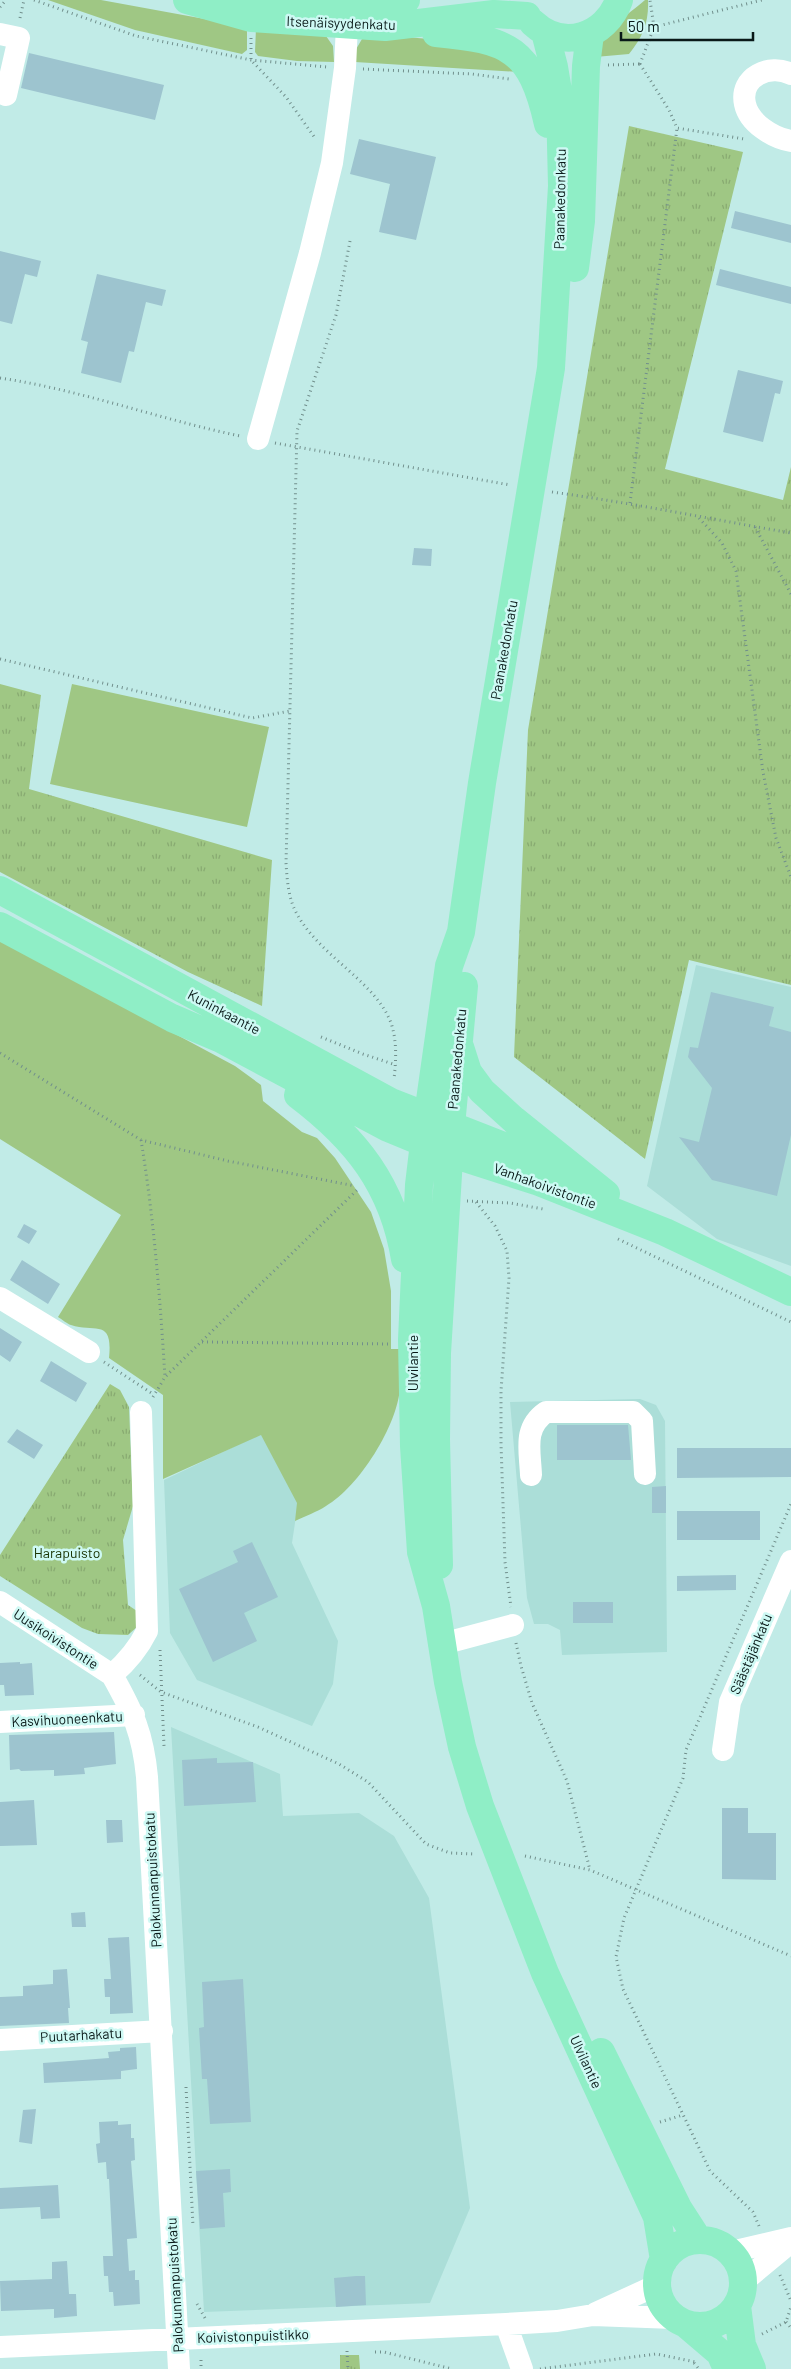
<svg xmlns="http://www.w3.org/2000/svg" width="791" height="2369" viewBox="0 0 791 2369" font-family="Barlow,sans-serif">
  <defs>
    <pattern id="park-tufts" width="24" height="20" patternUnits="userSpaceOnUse" patternTransform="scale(1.25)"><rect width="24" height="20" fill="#9fc784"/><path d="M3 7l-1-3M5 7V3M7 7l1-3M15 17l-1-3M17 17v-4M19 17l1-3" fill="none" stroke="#88aa71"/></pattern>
  </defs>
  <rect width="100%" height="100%" fill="#c1ebe7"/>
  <path fill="#abded8" d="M696 965 791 987V1266L717 1239 647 1186Z
    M640 1399 656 1405 665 1421 667 1652 562 1655 560 1630 548 1624H534L527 1598 510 1402Z
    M261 1434 298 1503 292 1543 338 1641 333 1684 312 1726 197 1680 170 1633 164 1480Z
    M171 1727 280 1774 283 1816 359 1813 394 1836 429 1898 470 2208 430 2303 204 2312Z"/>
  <path fill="#9fc784" d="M48 0H101L243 26 247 30V50L242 54 135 30Z
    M645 0H648C649 22 643 37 629 54L595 57C605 28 623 19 645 0Z
    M256 28 326 36 333 46 334 62 297 61 258 56 255 52Z
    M383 35 475 43 519 72 355 62V51L362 39Z
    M72 684 269 727 247 827 50 784Z
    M0 940 235 1066 261 1085 263 1101 302 1132 317 1138 335 1158 371 1212 384 1249 391 1291V1349H399C399 1362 401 1375 400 1387 398 1425 359 1487 326 1506 317 1512 305 1516 295 1521L297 1503 261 1435 163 1479V1395L109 1358C113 1318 96 1333 71 1325 67 1324 62 1319 58 1317L121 1215 0 1139Z"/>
  <path fill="url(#park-tufts)" d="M629 126 743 152 665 469 783 500 791 467V985L689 960 645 1159 514 1057 528 730Z
    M0 684 41 695 29 789 272 860 262 1006 188 972 0 872Z
    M110 1384 120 1390 129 1407 133 1506 123 1540 128 1605 140 1613 137 1627 128 1635 98 1634 82 1628 0 1576V1555Z
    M340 2355H359L360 2369H340Z"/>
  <path fill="#9dc4cf" d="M29 53 164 85 155 120 21 88Z
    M359 139 436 157 416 240 379 232 390 184 350 174Z
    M735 211 791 225V243L731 228Z
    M0 251 41 261 37 277 25 274 12 324 0 321Z
    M720 269 791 287V304L716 285Z
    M97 274 166 290 162 306 146 302 134 352 129 351 121 383 81 373 88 342 81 340Z
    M738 370 783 381 780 394 775 393 763 442 723 432Z
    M414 548 432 549 431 566 412 565Z
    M711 992 774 1007 769 1026 791 1032V1135L777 1196 712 1180 679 1137 699 1142 712 1088 688 1057 690 1047 698 1048Z
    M24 1224 37 1231 29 1244 17 1237Z
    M22 1260 60 1284 48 1304 10 1280Z
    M0 1328 22 1342 10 1362 0 1355Z
    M51 1361 87 1383 76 1402 40 1381Z
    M557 1425H628L631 1460H557Z
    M17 1429 43 1445 34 1459 7 1442Z
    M677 1448H791V1477L677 1478Z
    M666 1486V1513H652V1487Z
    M677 1511H760V1540H677Z
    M252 1542 278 1597 244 1613 257 1641 213 1662 179 1589 238 1562 233 1551Z
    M736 1575V1590L677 1591V1576Z
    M573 1602H613V1623H573Z
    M20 1662V1664L32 1663 34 1695 5 1696 4 1685H0V1663Z
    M114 1732 116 1764 84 1768 85 1774 54 1776V1770L21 1771 19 1769 10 1770 9 1735Z
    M217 1758V1763L253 1762 256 1802 184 1806 182 1760Z
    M34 1800 37 1845 0 1846V1802Z
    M722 1808H748V1833H776V1880L722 1879Z
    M106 1820H122L123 1842 107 1843Z
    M85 1912 86 1927H72L71 1913Z
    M129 1937 133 2013 110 2014V1997H105L104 1979H111L108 1938Z
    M67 1969 70 2008H68L69 2023 0 2026V1997L23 1996V1986L53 1984V1970Z
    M243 1979 251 2122 210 2124 207 2079H202L199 2028 204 2027 202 1982Z
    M136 2047 137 2069 121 2071V2079L44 2083 43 2063 109 2058 108 2052 120 2051V2048Z
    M36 2109 32 2144 19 2142 23 2110Z
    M118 2121V2125L131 2124V2138H134L135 2160 131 2161 137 2238 127 2239 129 2271 135 2270V2280H139L140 2304 114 2306 113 2292H109L108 2276H104L103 2256H113L109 2179H107L106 2162 98 2163 96 2144 100 2143 99 2122Z
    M230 2169 231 2192 223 2193 225 2227 200 2229 196 2171Z
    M58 2185 60 2218 41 2219 40 2207 0 2209V2188Z
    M67 2261 69 2294H76L77 2316 54 2318V2309L1 2311 0 2281 52 2279V2262Z
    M356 2276H365L366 2305 336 2307 334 2278Z"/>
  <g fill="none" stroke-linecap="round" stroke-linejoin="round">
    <path stroke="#718f8c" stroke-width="3" stroke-dasharray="1 4" stroke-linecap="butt" d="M34 0 136 36 251 60 327 67
      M0 7 6 0
      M20 18 24 0
      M654 27 762 0
      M251 38V60L286 97 315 138
      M640 64 669 110 677 128 744 139
      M640 64 654 27 650 0
      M608 65 640 64
      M363 69 472 74 509 79
      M350 241 336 315 297 431 286 863C287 878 288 894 294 908 315 955 378 981 392 1026 397 1043 396 1061 394 1079
      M0 378C81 390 159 419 240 436
      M275 443 510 485
      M552 492C632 503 711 519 791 533
      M630 503 677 128
      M699 518 722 543 736 571 763 772 776 838 791 877
      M755 527 791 594
      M0 659 252 718 290 711
      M321 1037 363 1054 396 1065
      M0 1053 141 1140 228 1161 355 1186
      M141 1140C154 1219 160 1298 165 1377
      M467 1201 510 1203 543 1209
      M476 1202 495 1226 507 1251 509 1278 501 1391V1444L505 1562 511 1607
      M618 1239 791 1322
      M202 1342 391 1344
      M104 1362 153 1394
      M153 1397 165 1377 357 1190
      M516 1643 521 1666 532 1703 567 1781 590 1870
      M160 1650 164 1746
      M140 1675 161 1692 258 1727 339 1764 368 1782 426 1844 450 1853 475 1854
      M525 1856 590 1870 791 1956
      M186 2087 193 2226
      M660 2122 683 2115
      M759 2226 753 2212 710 2171 623 1989 616 1957 624 1918 683 1778 686 1750 791 1504
      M780 2275 791 2301
      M197 2304 205 2318
      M786 2322 791 2328
      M762 2334 786 2322 791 2307
      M347 2351 348 2369
      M375 2352H384L452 2369
      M201 2360V2369
      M694 2363 699 2369
      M540 2369 656 2354 696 2362"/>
    <path stroke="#fff" stroke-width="22" d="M0 34 19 38 6 95 0 93
      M791 74C770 63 739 77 745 104 749 123 773 138 791 141
      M258 439 310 253 332 163 345 68 347 25
      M0 1298 89 1352
      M141 1412 147 1631C138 1649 127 1662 112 1675 133 1712 143 1734 147 1777L179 2369
      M531 1475C530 1450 523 1428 546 1412H633L642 1421 645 1474
      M0 1602 112 1675
      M442 1644 513 1625
      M0 1722 134 1715
      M723 1750 730 1702 791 1561
      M0 2040 162 2031
      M731 2252 791 2238
      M744 2281 791 2242
      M596 2313 657 2285
      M506 2324 522 2369
      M0 2347 506 2324 557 2321 593 2315 674 2318"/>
    <path stroke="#8feec6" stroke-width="28" d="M187 0 251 18 385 27 494 14 527 16
      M246 0 344 3 406 0
      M533 23C563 51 606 37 619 0
      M545 32 554 67 560 103 562 186 551 368 482 783 461 932 449 966 424 1143 419 1185 412 1340 414 1446 421 1552 436 1606 448 1682 462 1747 480 1806 545 1973 657 2217 664 2260
      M436 33C509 40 531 48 548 124
      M575 268 581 221 586 66 590 34
      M0 890 391 1102 514 1150 569 1176
      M0 926 172 1018 219 1038 386 1127 449 1153 539 1182 665 1232 791 1292
      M460 1047 468 1072 482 1091 514 1120 606 1194
      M298 1095C356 1139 393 1185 405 1259
      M439 1565 436 1439 437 1353 451 1126 464 986
      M601 2052 678 2208 698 2239
      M657 2283a43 43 0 1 1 86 0a43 43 0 1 1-86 0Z
      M737 2306 742 2345 752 2369
      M686 2324 720 2353 727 2369"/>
  </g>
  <g text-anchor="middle" stroke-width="5" stroke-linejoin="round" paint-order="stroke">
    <g font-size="14" fill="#091918" stroke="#cef9f4">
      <text transform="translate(341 23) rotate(2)" y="5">Itsenäisyydenkatu</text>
      <text transform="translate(560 199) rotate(-89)" y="5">Paanakedonkatu</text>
      <text transform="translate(504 650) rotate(-80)" y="5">Paanakedonkatu</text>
      <text transform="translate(224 1012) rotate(28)" y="5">Kuninkaantie</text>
      <text transform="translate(457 1059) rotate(-85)" y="5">Paanakedonkatu</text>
      <text transform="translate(545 1186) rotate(20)" y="5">Vanhakoivistontie</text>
      <text transform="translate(413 1363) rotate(-90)" y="5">Ulvilantie</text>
      <text transform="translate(56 1639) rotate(33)" y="5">Uusikoivistontie</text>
      <text transform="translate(751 1654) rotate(-67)" y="5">Säästäjänkatu</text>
      <text transform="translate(67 1719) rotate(-3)" y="5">Kasvihuoneenkatu</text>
      <text transform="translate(153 1880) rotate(-93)" y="5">Palokunnanpuistokatu</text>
      <text transform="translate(81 2035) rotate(-3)" y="5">Puutarhakatu</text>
      <text transform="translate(586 2062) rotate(65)" y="5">Ulvilantie</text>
      <text transform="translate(175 2285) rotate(-93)" y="5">Palokunnanpuistokatu</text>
      <text transform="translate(253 2336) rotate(-2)" y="5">Koivistonpuistikko</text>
    </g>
    <g font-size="14" fill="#183200" stroke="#cef9f4">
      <text x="67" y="1558">Harapuisto</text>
    </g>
  </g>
  <path d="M621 32v8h132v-8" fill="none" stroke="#091918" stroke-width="2.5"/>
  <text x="628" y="32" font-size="15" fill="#091918" stroke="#cef9f4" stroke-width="4" paint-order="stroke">50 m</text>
</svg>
